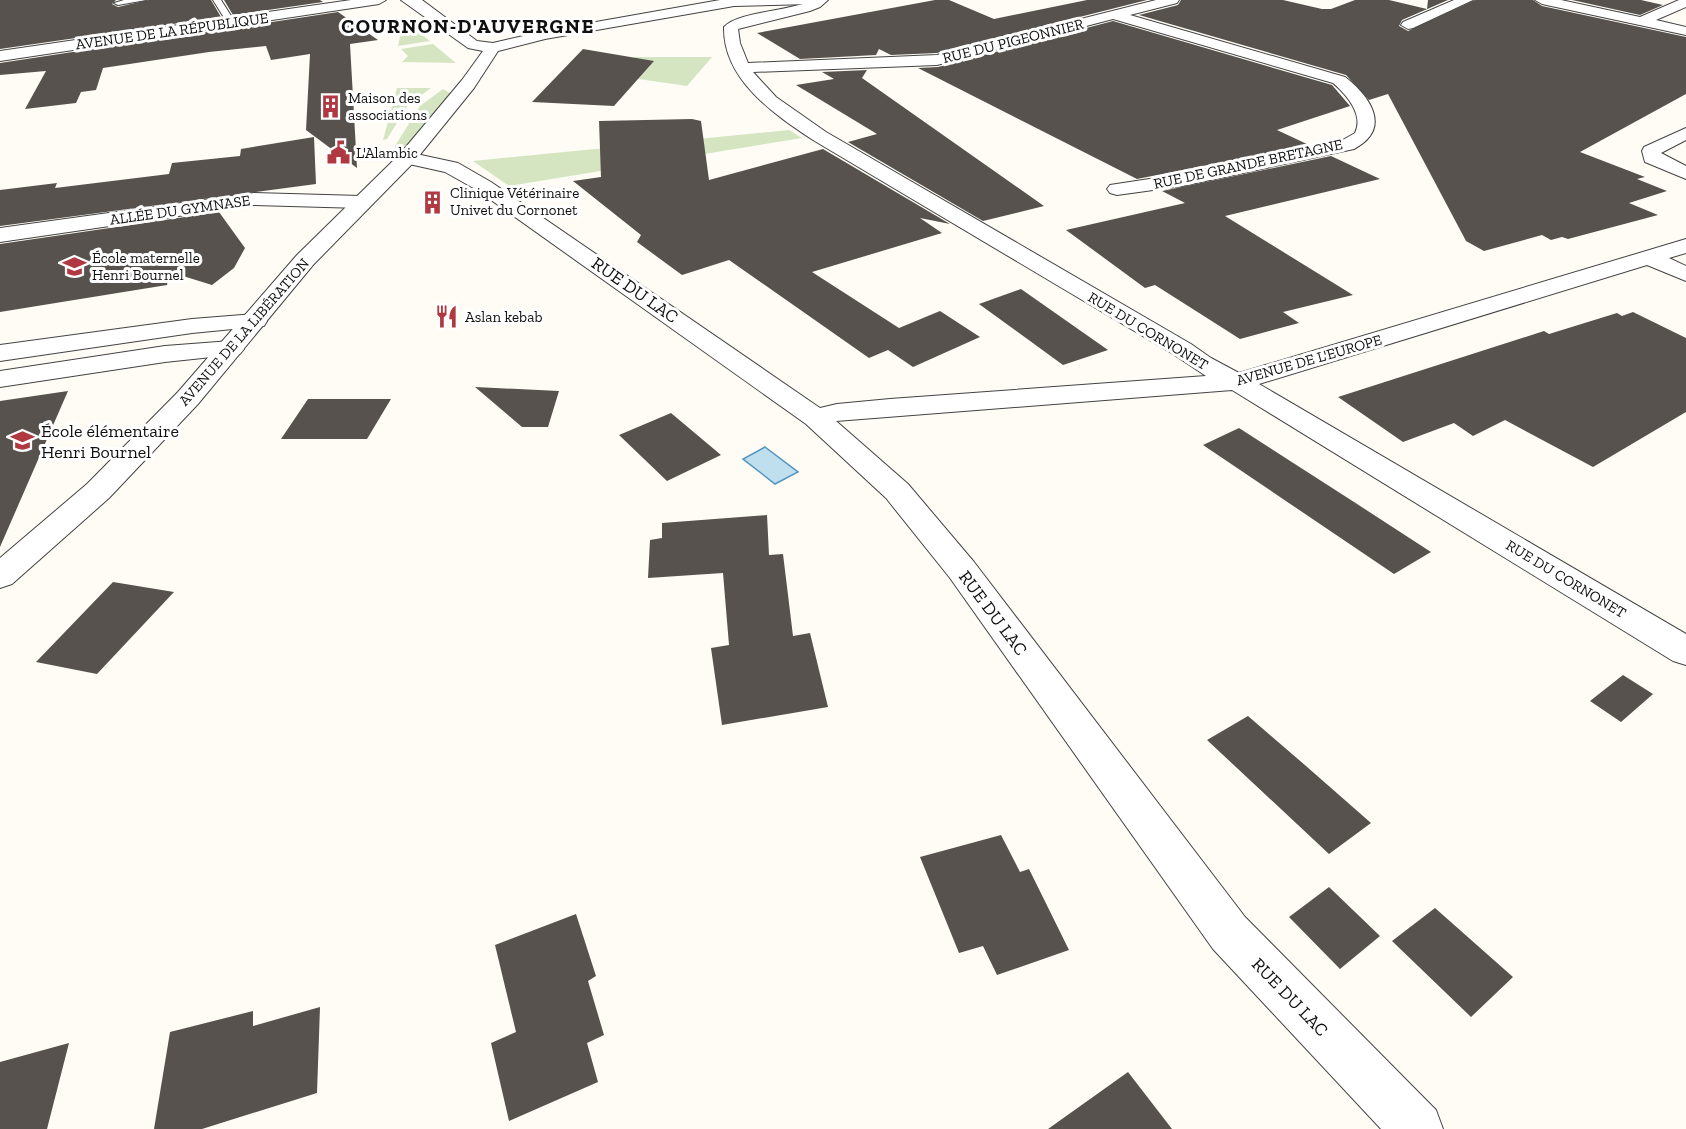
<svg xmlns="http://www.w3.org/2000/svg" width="1686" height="1129" viewBox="0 0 1686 1129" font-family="'Zilla Slab',serif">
  <rect width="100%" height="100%" fill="#fefcf5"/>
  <path fill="#d5e5c2" d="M407 26H411L430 41 398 46 401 32Z
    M433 44 456 63 402 62 408 56 401 49Z
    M635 57H712L687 86 604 74Z
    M397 88H431L408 105 387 139 383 140Z
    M443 89 452 94 403 150 395 149V146L420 106Z
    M789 130 802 138 509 186 473 161Z"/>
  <path fill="#bfdfef" stroke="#4f94be" stroke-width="1.5" d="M765 447 798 472 775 484 743 459Z"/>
  <path fill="#58524e" d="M0 0H116L112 4 118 7 148 0H211L221 17 0 49Z
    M224 0H320L323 2 233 15Z
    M935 0H949L994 19 1087 0H1147L937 53 891 55 879 49 876 55 800 59 757 33Z
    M1181 0H1283L1322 9H1331L1355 0H1389L1427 9 1428 0H1448L1402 20 1399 26 1408 31 1475 0H1533L1542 6 1686 37V94L1580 152 1645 177 1637 179 1667 191 1629 203 1658 215 1568 239 1562 237 1551 240 1542 235 1484 251 1466 241 1388 94 1369 100 1346 75 1139 15 1178 5Z
    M1572 0H1641L1663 5 1640 15Z
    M338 12 378 40 350 44 357 168 306 130 310 54 271 60 266 46 209 52 103 68 96 90 81 92 76 103 25 109 46 71 0 75V63Z
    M1113 21 1332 85 1350 106 1277 130 1309 145 1137 179 918 68 938 67Z
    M583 49 654 61 614 106 532 102Z
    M867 70 862 78 1044 206 983 221 848 142 877 134 796 85 834 79 822 72Z
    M692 119 701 121 709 180 823 149 950 224 920 218 942 233 812 272 899 328 940 311 980 337 913 367 888 350 869 358 729 260 682 275 637 242 641 235 573 181 601 177 599 121Z
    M314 137 316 184 0 226V190L57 183 55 188 169 174 172 163 240 156 241 149Z
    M1331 156 1380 179 1225 216 1353 295 1283 312 1299 323 1240 339 1155 285 1145 288 1066 230 1185 203 1162 191Z
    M219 212 245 248 234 268 212 285 170 272 167 285 0 312V244Z
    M1021 289 1108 350 1063 365 979 304Z
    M1633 312 1686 338V412L1593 467 1505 420 1473 436 1454 423 1403 442 1338 397 1544 331 1549 334 1617 313 1622 316Z
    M475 387 559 391 548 427H522Z
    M68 391 0 547V401Z
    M308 399H391L367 439H281Z
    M671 413 721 455 667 481 619 435Z
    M1239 428 1354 502 1431 552 1394 574 1203 445Z
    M767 515 769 555 783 554 793 636 810 633 828 707 722 725 711 648 729 645 723 573 648 578 650 540 662 538V523Z
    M113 582 174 592 97 674 36 662Z
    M1623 675 1653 694 1621 722 1590 701Z
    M1248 716 1306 766 1371 823 1329 854 1207 740Z
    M1001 835 1020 872 1029 869 1069 950 997 975 983 946 959 953 920 857Z
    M1329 887 1380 936 1340 969 1289 917Z
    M1435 908 1513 977 1471 1017 1392 941Z
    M576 914 596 976 588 981 604 1035 587 1043 598 1082 509 1121 491 1043 516 1032 495 945Z
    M320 1007 317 1093 202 1129H154L170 1032 253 1011V1026Z
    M69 1043 47 1129H0V1062Z
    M1128 1072 1172 1129H1048Z"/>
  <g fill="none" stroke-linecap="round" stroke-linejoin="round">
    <defs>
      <path id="service" d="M124 0H146L118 5 114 3Z
        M213 0H221L235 22 234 24H228Z"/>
      <path id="minor" d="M812 0H828L820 7 810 11 738 29 740 43 748 63 937 55 1156 0H1179L1177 3 1130 15 1345 77C1371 97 1392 129 1354 149L1182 186 1117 195 1110 193 1107 189 1110 185 1182 174 1341 141 1355 133C1364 115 1347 95 1333 83L1113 19 937 65 753 72 776 97 826 132 1191 344 1211 358 1239 373 1686 239V253L1669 258 1686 266V281L1647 265 1259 384 1686 634V665L1673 661 1232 390 836 421 908 484 974 562 1245 917 1436 1110 1443 1129H1381L1213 949 950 578 886 498 806 424 477 190 445 172 400 162 397 158 400 154 407 152 458 163 491 182 820 408 837 404 890 399 1206 376 1173 354 813 140C774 114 723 80 724 27 738 11 790 12 812 0Z
        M1454 0H1473L1413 28 1408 29 1401 25 1403 22Z
        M1535 0H1561L1640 17 1679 0H1686V7L1656 20 1686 27V35L1542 4Z
        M1686 128V140L1661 153 1686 166V179L1645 162 1642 151 1644 147Z
        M254 193 361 196 368 198 371 202 368 206 361 208 254 205 0 242V228Z
        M255 314 264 316 267 321 264 326 192 333 0 361V345L192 319Z
        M231 341 240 344 244 349 240 354 165 362 0 387V371L165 346Z"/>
      <path id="tertiary" d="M351 0H386L379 4 0 61V51Z
        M401 0H422L477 41 493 43 545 31 720 0H818L811 4 734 6 545 39 498 51 474 88 414 162 313 265 198 404 109 498 12 584 0 588V558L87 484 178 392 297 255 400 154 462 80 483 51 468 48Z"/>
    </defs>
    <use href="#service" stroke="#434343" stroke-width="2"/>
    <use href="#minor" stroke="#434343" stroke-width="2"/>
    <use href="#tertiary" stroke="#434343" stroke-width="2"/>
    <use href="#service" fill="#fff" fill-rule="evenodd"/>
    <use href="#minor" fill="#fff" fill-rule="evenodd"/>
    <use href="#tertiary" fill="#fff" fill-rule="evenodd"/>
  </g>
  <defs>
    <symbol id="building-bare" viewBox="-9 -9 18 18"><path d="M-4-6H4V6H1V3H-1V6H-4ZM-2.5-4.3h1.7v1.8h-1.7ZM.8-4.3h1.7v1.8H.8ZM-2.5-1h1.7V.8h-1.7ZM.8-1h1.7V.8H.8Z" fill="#b03841" stroke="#fff" stroke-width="2.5" paint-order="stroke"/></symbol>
    <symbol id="civic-bare" viewBox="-9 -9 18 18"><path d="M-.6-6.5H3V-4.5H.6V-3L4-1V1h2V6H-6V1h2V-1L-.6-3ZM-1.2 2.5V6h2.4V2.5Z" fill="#b03841" stroke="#fff" stroke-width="2.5" paint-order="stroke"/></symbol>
    <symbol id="school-bare" viewBox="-9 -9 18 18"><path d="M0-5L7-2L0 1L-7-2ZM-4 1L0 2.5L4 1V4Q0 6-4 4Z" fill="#b03841" stroke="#fff" stroke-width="2.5" paint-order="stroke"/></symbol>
    <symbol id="restaurant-bare" viewBox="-9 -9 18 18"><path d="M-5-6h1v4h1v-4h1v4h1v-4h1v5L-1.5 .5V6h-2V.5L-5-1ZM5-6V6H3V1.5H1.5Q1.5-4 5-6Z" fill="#b03841" stroke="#fff" stroke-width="2.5" paint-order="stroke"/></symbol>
  </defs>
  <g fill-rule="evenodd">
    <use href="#building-bare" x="314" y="90" width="33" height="33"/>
    <use href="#civic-bare" x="322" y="136" width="33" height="33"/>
    <use href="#building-bare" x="416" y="186" width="33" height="33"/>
    <use href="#school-bare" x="58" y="250" width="33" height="33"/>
    <use href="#restaurant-bare" x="430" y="300" width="33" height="33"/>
    <use href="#school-bare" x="6" y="424" width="33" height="33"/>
  </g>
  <g text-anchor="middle" stroke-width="6" stroke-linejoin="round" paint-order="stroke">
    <g font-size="15" fill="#101010" stroke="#fff">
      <text transform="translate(172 31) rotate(-8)" y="5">AVENUE DE LA RÉPUBLIQUE</text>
      <text transform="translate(1013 41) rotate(-14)" y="5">RUE DU PIGEONNIER</text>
      <text transform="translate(1248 164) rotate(-12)" y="5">RUE DE GRANDE BRETAGNE</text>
      <text transform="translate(180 210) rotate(-8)" y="5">ALLÉE DU GYMNASE</text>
      <text transform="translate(1148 331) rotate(31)" y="5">RUE DU CORNONET</text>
      <text transform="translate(244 332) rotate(-49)" y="5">AVENUE DE LA LIBÉRATION</text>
      <text transform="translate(1309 360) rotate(-16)" y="5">AVENUE DE L'EUROPE</text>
      <text transform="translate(1566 579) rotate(31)" y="5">RUE DU CORNONET</text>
    </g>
    <g font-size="15" fill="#101010" stroke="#fff" text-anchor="start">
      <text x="348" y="103">Maison des<tspan x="348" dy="17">associations</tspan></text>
      <text x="356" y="158">L'Alambic</text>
      <text x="450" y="198">Clinique Vétérinaire<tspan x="450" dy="17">Univet du Cornonet</tspan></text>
      <text x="92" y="263">École maternelle<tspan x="92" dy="17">Henri Bournel</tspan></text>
      <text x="465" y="322">Aslan kebab</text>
    </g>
    <g font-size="18" fill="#101010" stroke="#fff">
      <text transform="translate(635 290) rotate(35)" y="6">RUE DU LAC</text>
      <text transform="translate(993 613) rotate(53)" y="6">RUE DU LAC</text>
      <text transform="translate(1290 997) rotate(46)" y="6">RUE DU LAC</text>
    </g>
    <g font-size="18" fill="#101010" stroke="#fff" text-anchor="start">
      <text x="41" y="437">École élémentaire<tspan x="41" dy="21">Henri Bournel</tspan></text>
    </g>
    <g font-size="20" font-weight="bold" letter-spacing="1.5" fill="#101010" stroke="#fff">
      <text x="468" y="33">COURNON-D'AUVERGNE</text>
    </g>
  </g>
</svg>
